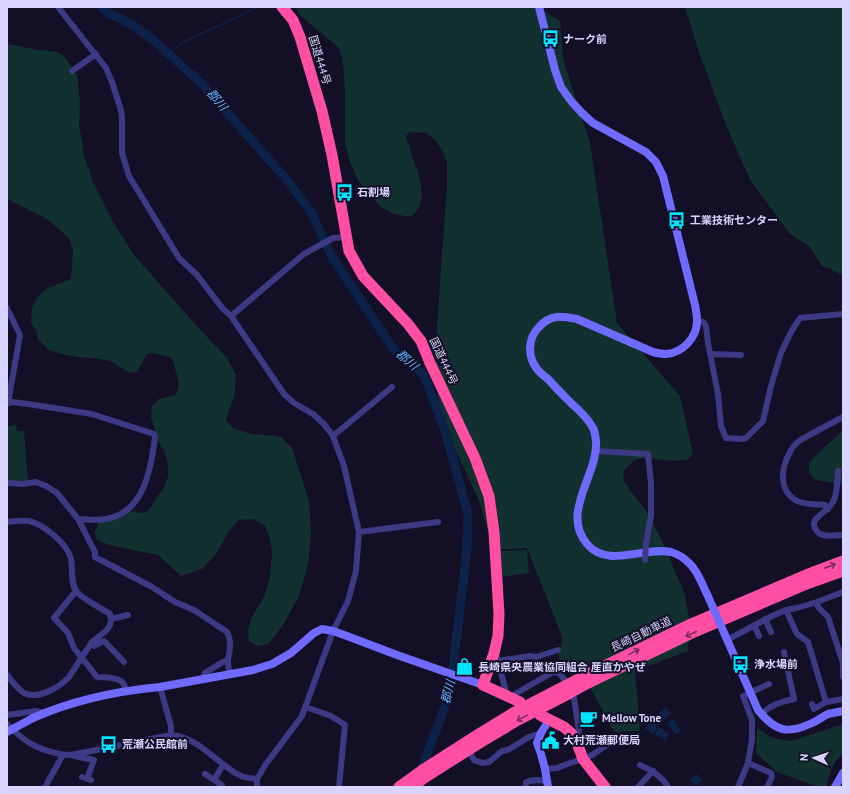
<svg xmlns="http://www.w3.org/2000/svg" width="850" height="794" viewBox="0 0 850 794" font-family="'PT Sans','Noto Sans JP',sans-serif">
  <rect width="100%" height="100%" fill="#130f26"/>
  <path fill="#12302f" d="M296 7H538L560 21 563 59 590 143 617 323 680 396 693 454 687 460 674 461 643 458 635 460 628 466 623 472 624 482 649 515 663 543 685 595 689 619 688 651 635 671 640 731 614 732 590 687 564 671 558 655 563 639 527 548 493 550 480 503 450 438 440 407 435 381 437 326 447 185V163L444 154 437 142 427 133 410 132 406 136C410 155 430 192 418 209 416 212 414 214 412 216H405L394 214 381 207 358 180 350 162 345 143V93L344 74 342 57 338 47 309 23 298 13Z
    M685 7H843V276L833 270 822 266 810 247 789 233 751 181 738 153 723 117 700 55Z
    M7 44 39 50 54 51 63 55 77 75 80 103 79 124 84 156 93 182 113 222 134 255 195 324 227 358 236 375 235 393 226 420 233 428 251 434 269 435 281 437 292 448 309 501 311 536 308 564 299 596 282 627 268 644 257 646 249 641 248 630 252 617 265 595 270 576 272 553 270 540 265 526 253 519 239 520 229 531 216 554 202 569 181 576 158 555 109 545 96 539 95 532 100 519 112 514 129 510 139 513 148 511 164 487 168 477V464L165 453 158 440 151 417 152 406 159 399 175 395C180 386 179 382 176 372 174 365 175 363 170 357L153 353 147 354 137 372 130 373 110 361 95 358 78 357 62 354 49 350 38 340 37 332 31 323 32 308 37 297 48 288 71 279 73 250 69 238 47 219 7 199Z
    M16 424 17 431H24L28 480 19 482 7 481V427Z
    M843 430V485L816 480 809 473V462Z
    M527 550 529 573 501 577 500 551Z
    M843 724V754C833 761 829 775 826 787H814L813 785 777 772 756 753 757 728 772 738 791 741Z"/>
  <path fill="#0c2248" d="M666 707 671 714 663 721 658 714Z
    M652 718 658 726 654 734 645 729Z
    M670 719 671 721 673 719 681 731 677 734 676 733 675 734 667 723Z
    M659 727 669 734 666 741 655 734Z
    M697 774 702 780 696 786 690 779Z"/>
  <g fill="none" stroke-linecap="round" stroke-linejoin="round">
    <path stroke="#0c2248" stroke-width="1.5" d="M168 53 184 42 258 7"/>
    <path stroke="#0c2248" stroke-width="9" d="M102 7 107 12 133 25 153 40 202 84 287 180 311 212 332 257 394 350 410 361 425 377 446 434 468 514 467 550 450 693 420 773"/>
    <path stroke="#3d3a85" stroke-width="6" d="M58 7 106 68 112 82 120 107 122 116V153L129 176 179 258 197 275 223 309 231 316 284 394 294 403 313 414 324 424 333 436 344 466 359 532 356 571 348 601 333 631 302 716 266 764 257 779V787
      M72 71 96 54
      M7 308 20 335 8 403
      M231 316 304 254 333 238 346 237
      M697 321 703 322 706 326 708 343 718 394 721 426 726 438 742 439 746 438 763 421 771 386 781 353 791 332 800 318 843 314
      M711 354 741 355
      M7 404 12 402 28 404 92 414 154 434 155 437C151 469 144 513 106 519 97 521 87 519 78 519
      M333 436 392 387
      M595 451 648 454 651 483V516L646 543
      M838 471C837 481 838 493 833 502 830 508 823 512 818 517 814 520 813 524 815 528 819 539 834 535 843 535
      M7 483 23 484 36 482 46 486 57 493 78 519 95 552V557L152 587 175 602 194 610 227 632C233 644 229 649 228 661 228 666 229 670 230 675
      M828 509 825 505C815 504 803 505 795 500 780 490 781 473 787 458 789 455 790 450 793 447 795 444 799 441 802 439L843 417
      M7 522C14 521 22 520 29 521 43 524 68 544 71 559 73 569 70 584 77 592 84 600 101 608 110 614L111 620 110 625 107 630 92 642 69 677C60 687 38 700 24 693 17 689 12 681 7 675
      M359 532 438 522
      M76 591 54 618 68 633 74 648 97 677C109 678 127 676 125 692
      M817 602 818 607 828 617 843 663V677
      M786 610 797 634 808 642 826 702 843 699
      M111 619 128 615
      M765 619 771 632
      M754 625 759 636
      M727 640 772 616 786 610 797 608 817 602 843 592
      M92 642 94 646 104 641 124 662
      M497 657 507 696
      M498 661 530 656 536 657 558 650
      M202 680 205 673 221 663 228 660
      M160 687 171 726V735
      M510 697 553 672 559 673 565 680 574 698 579 731 576 740
      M812 704 814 709 826 702
      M306 707 331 716 345 725 339 787
      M761 714C771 705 780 702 794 699L784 652
      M7 715 36 711 44 713
      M7 724C15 732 24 741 35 746 45 751 60 755 71 755L171 735C199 737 216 763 239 775 244 778 251 778 257 779
      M467 748 474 760 482 763 489 762 502 751 508 750 529 737 541 733
      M74 756 94 760 87 779
      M748 763 771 773 772 777 767 787
      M640 765C651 770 662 776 668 787
      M545 769 557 768 570 763 583 759 592 755 620 736
      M205 774 214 780 223 765
      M82 777 91 780
      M214 780 222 785
      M45 787 63 755
      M526 787V782C534 779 540 780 547 781
      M638 787 653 771
      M738 787 748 763 752 739V720L743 696 769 684"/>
    <path stroke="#6f6bff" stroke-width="8" d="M539 7 555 70 561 87 571 101 582 113 593 123 646 152 656 162 663 176 695 305C696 310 697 315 697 321 697 337 683 353 666 354 662 354 657 353 653 352L577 319C561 316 551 314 539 327 528 338 527 356 537 369 540 373 544 376 548 379 555 387 563 395 571 403 579 410 588 418 593 428 595 431 595 436 596 440 599 474 560 512 587 544 608 569 645 546 671 552 678 554 684 558 689 563 698 571 702 584 707 594
      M725 635 758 710C775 731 787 735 812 723 817 721 822 717 828 714 833 713 838 712 843 711
      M33 718C71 701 118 691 160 687L253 670 272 664 291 653 314 633 322 629 333 631 347 636 397 655 483 685
      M548 787 545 769 541 754 537 743 541 733 549 720
      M835 787 843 773"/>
    <path stroke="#ff4fa3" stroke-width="11" d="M282 7 293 20 300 37 322 111 332 155 349 251 363 276 408 324 421 341 430 363 475 458 489 496 494 532 499 614 498 636 494 653 483 685 520 702
      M586 675 691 624 806 575 843 561
      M590 682 692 633 809 583 843 571
      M540 715 564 727 571 733 576 740 583 759 605 787
      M479 734 513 713 565 686
      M481 742 518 720 568 694"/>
    <path stroke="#3d3a85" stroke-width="6" d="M645 560 646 543"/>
    <path stroke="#6f6bff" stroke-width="8" d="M707 594 725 635
      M7 732 33 718"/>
    <path stroke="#ff4fa3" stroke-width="11" d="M565 686 586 675
      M568 694 590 682
      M399 787 424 769 479 734
      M413 787 424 778 481 742"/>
  </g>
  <defs><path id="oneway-shaft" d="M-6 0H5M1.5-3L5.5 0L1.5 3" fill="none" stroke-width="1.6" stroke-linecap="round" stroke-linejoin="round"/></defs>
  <g stroke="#7d2c5e">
    <use href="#oneway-shaft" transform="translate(830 566) rotate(-21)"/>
    <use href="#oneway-shaft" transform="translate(691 634) rotate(155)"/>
    <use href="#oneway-shaft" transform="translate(634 652) rotate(-26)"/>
    <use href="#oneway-shaft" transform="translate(522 718) rotate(151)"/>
  </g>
  <defs>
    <symbol id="bus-bare" viewBox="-9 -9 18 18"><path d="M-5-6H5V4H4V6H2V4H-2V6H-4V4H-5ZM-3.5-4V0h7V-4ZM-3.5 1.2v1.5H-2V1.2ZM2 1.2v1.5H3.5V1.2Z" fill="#00e5ff" stroke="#130f26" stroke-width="2.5" paint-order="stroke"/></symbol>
    <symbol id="shop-bare" viewBox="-9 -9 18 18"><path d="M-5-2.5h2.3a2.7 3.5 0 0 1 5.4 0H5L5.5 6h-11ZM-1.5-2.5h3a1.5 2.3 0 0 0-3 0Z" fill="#00e5ff" stroke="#130f26" stroke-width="2.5" paint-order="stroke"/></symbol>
    <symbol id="cafe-bare" viewBox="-9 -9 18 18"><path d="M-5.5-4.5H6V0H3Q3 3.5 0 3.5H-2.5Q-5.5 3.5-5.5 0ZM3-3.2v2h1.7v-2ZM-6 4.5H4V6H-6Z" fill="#00e5ff" stroke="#130f26" stroke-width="2.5" paint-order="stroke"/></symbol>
    <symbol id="civic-bare" viewBox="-9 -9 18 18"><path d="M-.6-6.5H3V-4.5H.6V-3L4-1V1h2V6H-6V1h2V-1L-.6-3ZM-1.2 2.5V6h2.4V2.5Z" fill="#00e5ff" stroke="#130f26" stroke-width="2.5" paint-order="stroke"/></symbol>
  </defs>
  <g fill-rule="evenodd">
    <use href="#bus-bare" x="538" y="26" width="25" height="25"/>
    <use href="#bus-bare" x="332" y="180" width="25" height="25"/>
    <use href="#bus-bare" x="664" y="208" width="25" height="25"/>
    <use href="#bus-bare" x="728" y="652" width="25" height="25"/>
    <use href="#shop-bare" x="452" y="654" width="25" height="25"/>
    <use href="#cafe-bare" x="576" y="706" width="25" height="25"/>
    <use href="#civic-bare" x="538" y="728" width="25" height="25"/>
    <use href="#bus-bare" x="96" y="732" width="25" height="25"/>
  </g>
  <g text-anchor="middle" stroke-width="4" stroke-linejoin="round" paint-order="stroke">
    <g font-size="11" font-weight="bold" fill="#d9d4ff" stroke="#130f26" text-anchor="start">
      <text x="563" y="43">ナーク前</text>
      <text x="357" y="196">石割場</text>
      <text x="690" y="224">工業技術センター</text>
      <text x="754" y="668">浄水場前</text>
      <text x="478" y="671">長崎県央農業協同組合 産直かやぜ</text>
      <text x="602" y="722">Mellow Tone</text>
      <text x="563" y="744">大村荒瀬郵便局</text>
      <text x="122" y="748">荒瀬公民館前</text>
    </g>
    <g font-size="11" fill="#d9d4ff" stroke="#130f26">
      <text transform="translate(320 60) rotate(73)" y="4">国道444号</text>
      <text transform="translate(444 361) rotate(65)" y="4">国道444号</text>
      <text transform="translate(641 634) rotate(-26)" y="4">長崎自動車道</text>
    </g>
    <g font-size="12" font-style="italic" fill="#62b6ff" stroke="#130f26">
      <text transform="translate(217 100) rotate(49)" y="4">郡川</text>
      <text transform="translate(407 360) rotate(41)" y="4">郡川</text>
      <text transform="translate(448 692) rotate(-77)" y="4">郡川</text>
    </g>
  </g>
  <rect width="850" height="794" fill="none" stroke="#d9d4ff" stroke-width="16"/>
  <g transform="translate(814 758) rotate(273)" stroke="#130f26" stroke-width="3" paint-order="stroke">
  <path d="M0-3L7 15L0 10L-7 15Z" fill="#d9d4ff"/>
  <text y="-6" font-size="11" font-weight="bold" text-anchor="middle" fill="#d9d4ff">N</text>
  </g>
</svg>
